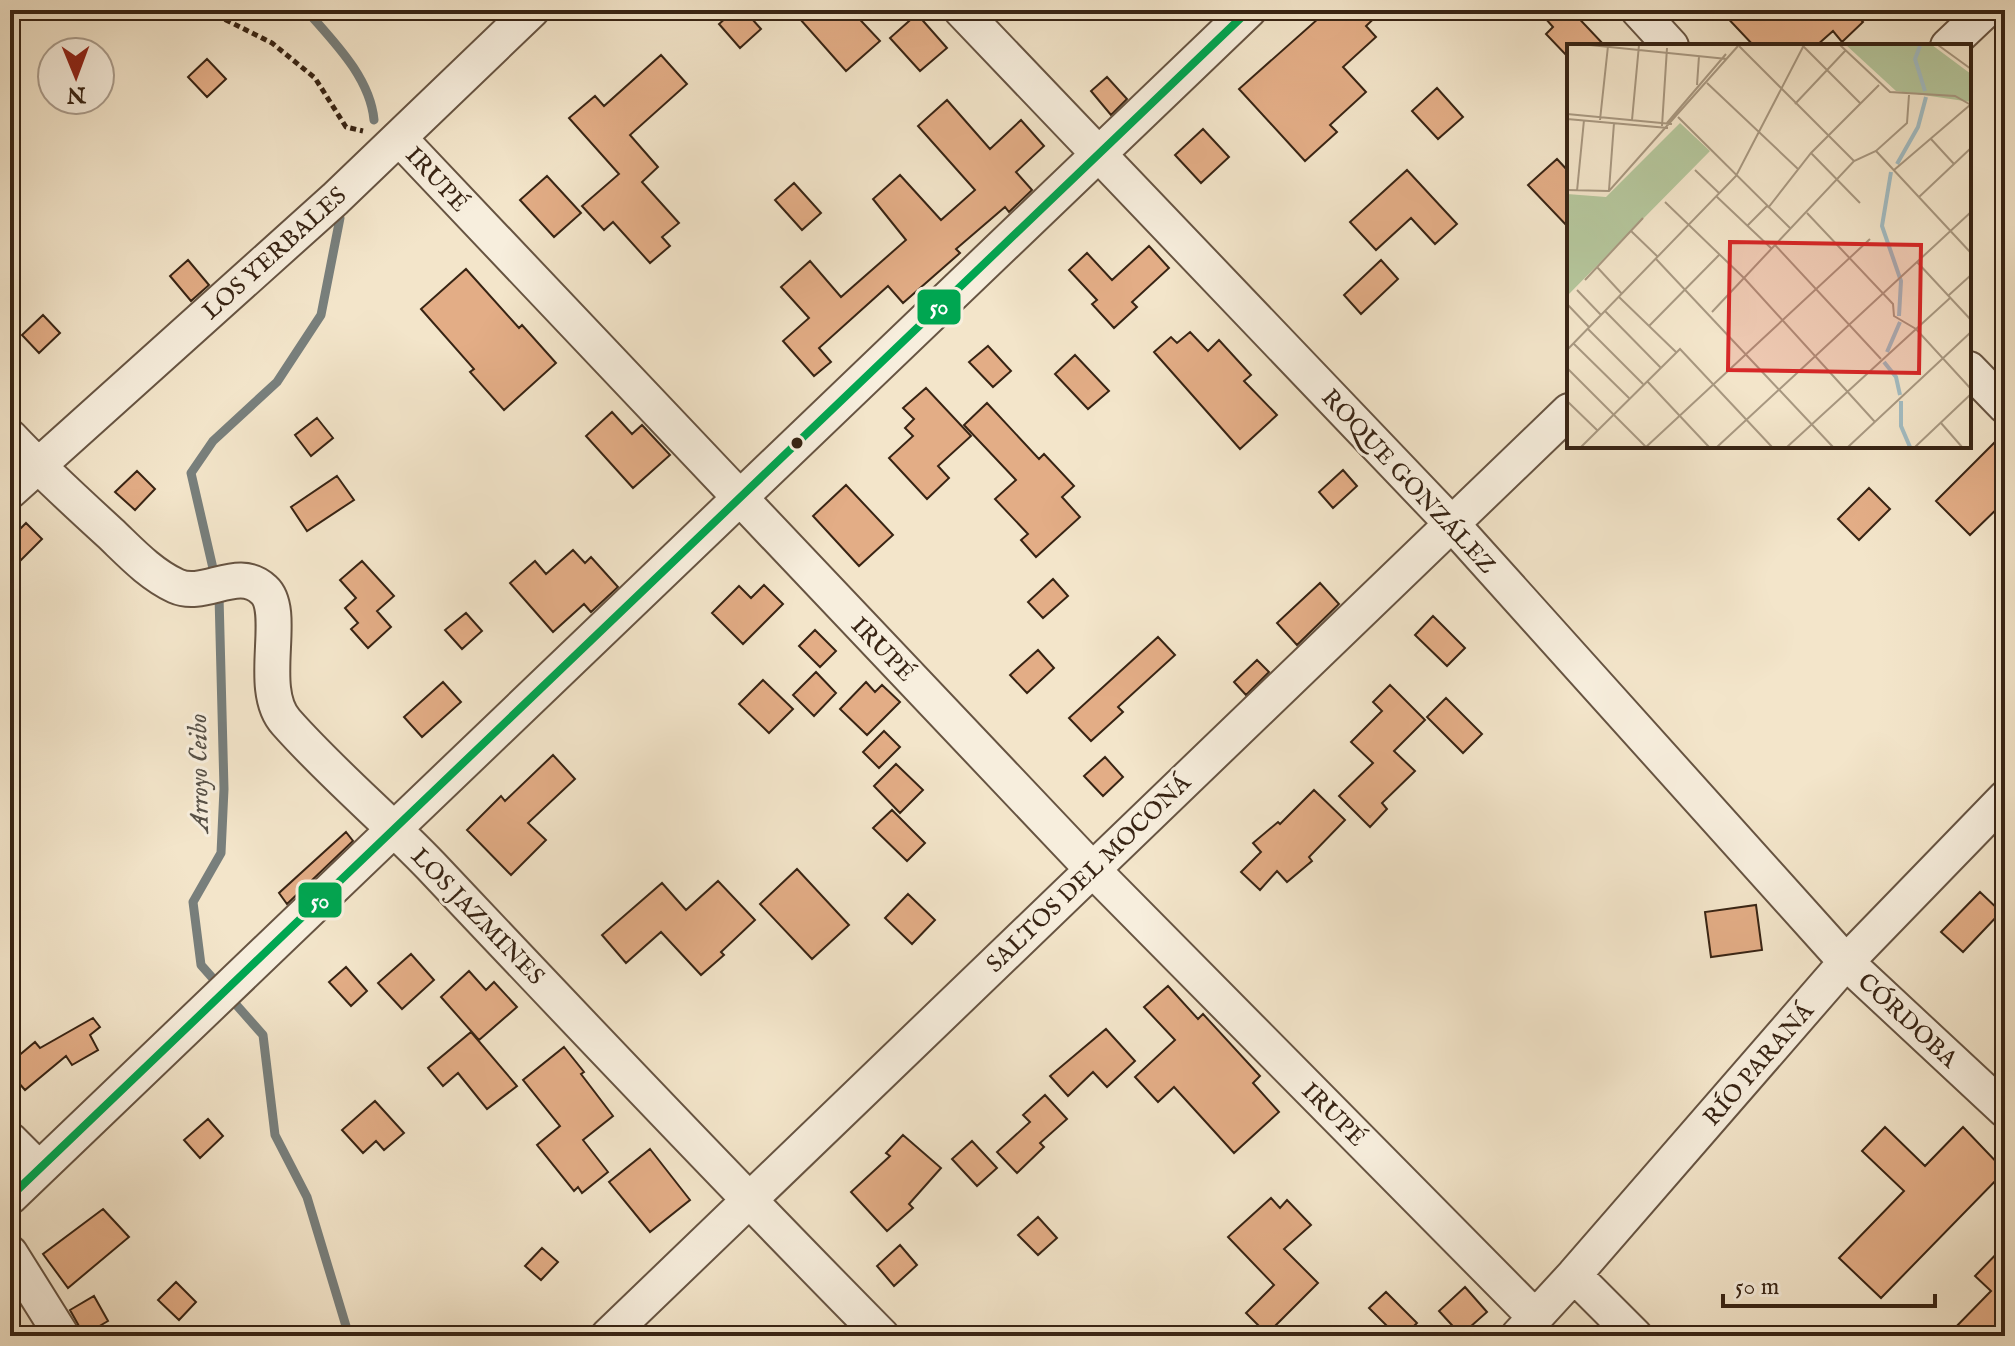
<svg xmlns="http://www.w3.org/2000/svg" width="2015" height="1346" viewBox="0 0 2015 1346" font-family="'IM FELL English',serif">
  <rect width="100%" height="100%" fill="#f3e5ca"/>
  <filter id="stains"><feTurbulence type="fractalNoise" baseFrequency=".0025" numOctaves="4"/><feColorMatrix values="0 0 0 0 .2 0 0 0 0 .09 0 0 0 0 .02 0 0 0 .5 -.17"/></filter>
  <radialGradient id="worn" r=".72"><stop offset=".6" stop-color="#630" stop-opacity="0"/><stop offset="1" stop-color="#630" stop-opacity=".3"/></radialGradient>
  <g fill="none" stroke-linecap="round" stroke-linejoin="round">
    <path stroke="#787f7c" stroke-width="9" d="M306 10C333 41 370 77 374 120
      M215 577 191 473 213 441 277 382 321 315 340 218
      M219 596 224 789 221 853 193 902 201 965 263 1035 275 1135 307 1197 349 1336"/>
  </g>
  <path fill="#e3ad86" stroke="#382414" stroke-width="2" d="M735 10H744L761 29 740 48 719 24Z
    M792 10H851L880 41 846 71Z
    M1328 10H1383L1366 26 1376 37 1343 67 1366 92 1330 125 1337 132 1305 161 1239 89Z
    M1538 10H1571L1605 46H1569L1567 56 1546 34 1553 27Z
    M1720 10H1856L1854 12 1863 22 1842 42 1833 31 1816 46H1754Z
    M917 14 947 48 920 71 890 38Z
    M661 55 687 84 630 135 658 167 642 182 679 223 662 237 670 246 650 263 613 222 604 230 582 206 619 174 569 118 595 96 604 106Z
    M207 59 226 79 207 97 188 77Z
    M1107 77 1127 99 1111 115 1091 91Z
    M1437 88 1463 117 1438 139 1412 111Z
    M947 100 990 149 1021 120 1044 146 1016 172 1032 190 1009 212 1005 207 956 249 960 253 903 303 888 286 819 348 831 362 814 376 783 341 809 318 781 287 810 261 841 297 906 240 873 199 900 175 941 220 975 190 918 126Z
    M1203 129 1229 157 1201 183 1175 155Z
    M1557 159 1569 172V228L1528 185Z
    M1407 170 1457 224 1435 244 1411 218 1376 250 1350 222Z
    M547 176 581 213 554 237 520 200Z
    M794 183 821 213 802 230 775 200Z
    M1149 246 1169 268 1132 302 1137 307 1114 328 1092 304 1097 300 1069 270 1087 253 1112 280Z
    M188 260 209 285 191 301 170 276Z
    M1381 260 1398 279 1361 314 1344 295Z
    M466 269 519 328 522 325 556 363 504 410 470 372 474 369 421 309Z
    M43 315 60 333 39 353 22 335Z
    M1190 332 1208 351 1219 340 1251 375 1244 381 1277 415 1240 449 1154 352 1171 337 1177 343Z
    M988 346 1011 371 993 387 969 362Z
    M1075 355 1109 391 1088 409 1055 374Z
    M926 388 971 436 938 466 949 478 927 499 889 458 913 436 905 428 914 419 903 408Z
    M987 403 1039 459 1044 454 1074 486 1062 497 1080 517 1036 557 1021 540 1028 534 995 499 1016 480 964 425Z
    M612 412 632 434 642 425 670 455 633 488 586 436Z
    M317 418 333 438 311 456 295 435Z
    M2005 432V501L1970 535 1936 501Z
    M1343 470 1357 486 1333 508 1319 492Z
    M137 471 155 489 135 510 115 492Z
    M337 476 354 500 307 531 291 507Z
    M846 485 893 535 859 566 813 516Z
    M1869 488 1890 509 1859 540 1838 519Z
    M26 523 42 539 10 571V539Z
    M573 550 585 563 591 557 618 587 591 612 584 604 553 632 510 583 535 561 546 574Z
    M362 561 394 596 377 611 391 627 368 648 351 629 358 623 345 608 356 598 340 580Z
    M1053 579 1068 596 1043 618 1028 602Z
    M1320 583 1339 604 1297 645 1277 623Z
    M764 585 783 604 743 644 712 613 739 586 751 598Z
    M466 613 482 631 462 649 445 630Z
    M1433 616 1465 648 1447 666 1415 635Z
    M815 630 836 651 820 667 799 646Z
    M1158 637 1175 655 1118 707 1123 712 1091 741 1069 718Z
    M1038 650 1054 668 1027 693 1010 675Z
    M1257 660 1269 672 1246 695 1234 682Z
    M816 672 836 693 814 716 793 695Z
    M763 680 793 709 769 733 739 704Z
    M443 682 461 702 422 737 404 717Z
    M866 682 875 692 882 685 900 702 867 735 840 709Z
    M1390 685 1425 720 1394 751 1415 771 1382 803 1387 809 1370 827 1339 796 1373 763 1351 742 1382 711 1373 702Z
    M1446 698 1482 734 1463 753 1427 717Z
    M884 731 900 747 879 768 863 752Z
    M553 755 575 779 528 823 546 840 511 875 467 830 501 796 505 801Z
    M1105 757 1123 777 1103 796 1084 776Z
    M896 764 923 790 900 813 874 786Z
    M1314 790 1345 820 1309 857 1312 861 1287 882 1277 871 1260 890 1241 872 1261 852 1253 843 1278 822 1280 824Z
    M892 810 925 843 907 861 873 828Z
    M346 832 353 841 287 904 279 893Z
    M797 869 849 925 812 959 760 904Z
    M718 881 755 920 721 952 724 955 701 975 661 932 626 963 602 935 662 883 686 910Z
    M1980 892 2001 912 1963 952 1941 932Z
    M908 894 935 920 912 944 885 918Z
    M1756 905 1762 950 1711 957 1705 912Z
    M411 954 434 980 402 1009 378 983Z
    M346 967 367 991 351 1006 329 982Z
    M469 971 486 990 494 982 517 1007 479 1040 441 997Z
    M1168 986 1198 1019 1203 1014 1260 1076 1253 1083 1279 1112 1234 1153 1174 1087 1158 1102 1135 1077 1175 1040 1144 1007Z
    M93 1018 100 1027 90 1035 98 1050 72 1065 66 1056 25 1090 10 1073V1063L35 1042 40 1048Z
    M1106 1029 1135 1061 1107 1087 1093 1072 1068 1096 1050 1076Z
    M471 1032 517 1086 487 1109 458 1073 443 1086 428 1068Z
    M564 1047 584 1072 581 1074 613 1116 583 1140 608 1172 582 1193 578 1187 574 1191 537 1145 560 1126 523 1080Z
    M1045 1095 1067 1119 1040 1143 1044 1147 1017 1173 997 1152 1030 1122 1023 1115Z
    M375 1101 404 1133 384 1150 376 1141 363 1153 342 1130Z
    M208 1119 223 1136 200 1158 184 1140Z
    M1885 1127 1925 1166 1963 1127 2005 1171 1881 1298 1839 1258 1904 1191 1862 1151Z
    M903 1135 941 1168 909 1204 913 1208 887 1231 851 1192 890 1156 886 1153Z
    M972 1141 997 1168 977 1186 952 1159Z
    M650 1149 690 1200 650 1232 609 1182Z
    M1271 1198 1280 1208 1287 1200 1311 1225 1284 1249 1318 1283 1267 1334 1246 1313 1274 1285 1228 1237Z
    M103 1209 129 1237 68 1288 43 1254Z
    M1038 1217 1057 1238 1038 1255 1018 1235Z
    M900 1245 917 1265 894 1286 877 1266Z
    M2005 1245V1336H1947L1991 1291 1975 1276Z
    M542 1248 558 1262 541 1280 525 1266Z
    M176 1282 196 1302 179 1320 158 1300Z
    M1465 1287 1487 1312 1461 1335 1439 1311Z
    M1386 1292 1417 1323 1404 1336H1397L1369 1308Z
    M94 1296 108 1321 84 1335 70 1310Z"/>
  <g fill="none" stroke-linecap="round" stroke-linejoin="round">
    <defs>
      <path id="minor" d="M961 10 1452 524 1846 962 2005 1110
        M1638 10 1671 46
        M1948 46 1986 10
        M399 138 1092 869 1535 1317
        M1969 369 2005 406
        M10 437C42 471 76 502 110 533 130 552 150 574 176 586 205 599 238 565 264 590 288 612 256 689 286 722 331 773 384 817 431 866 580 1024 729 1181 882 1336
        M10 491 335 199 532 10
        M10 1140 39 1169
        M10 1197 1249 10
        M10 1253 62 1336
        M1574 1275 1635 1336
        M608 1336 1569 411
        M1518 1336 1574 1275 1846 962 2005 798"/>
    </defs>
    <use href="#minor" stroke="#675442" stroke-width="38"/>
    <path stroke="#382414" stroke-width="5" stroke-dasharray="6 4" stroke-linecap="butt" d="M222 10 226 20 272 43 315 78 346 127 363 131"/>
    <use href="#minor" stroke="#f7eedd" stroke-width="34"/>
    <defs>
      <path id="bus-1" d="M10 1197 1249 10"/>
    </defs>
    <use href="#bus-1" stroke="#f7eedd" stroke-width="14"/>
    <use href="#bus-1" stroke="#00a651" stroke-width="8"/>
  </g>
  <circle fill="#382414" stroke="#f7eedd" stroke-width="3" cx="797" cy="443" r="7"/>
  <g text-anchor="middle" stroke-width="6" stroke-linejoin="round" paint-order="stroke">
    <g font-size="24" fill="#382414" stroke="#f7eedd">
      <text transform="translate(437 179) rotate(47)" y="8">IRUPÉ</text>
      <text transform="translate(274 253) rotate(-42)" y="8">LOS YERBALES</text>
      <text transform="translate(1409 481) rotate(47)" y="8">ROQUE GONZÁLEZ</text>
      <text transform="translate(883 649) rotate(46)" y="8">IRUPÉ</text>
      <text transform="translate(1088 873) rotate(-44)" y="8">SALTOS DEL MOCONÁ</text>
      <text transform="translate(478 916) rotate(46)" y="8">LOS JAZMINES</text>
      <text transform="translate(1908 1020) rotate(43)" y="8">CÓRDOBA</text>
      <text transform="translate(1758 1064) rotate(-49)" y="8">RÍO PARANÁ</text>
      <text transform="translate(1334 1114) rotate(45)" y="8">IRUPÉ</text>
    </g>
    <g font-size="26" font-style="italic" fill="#585248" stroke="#f7eedd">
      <text transform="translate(198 773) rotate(-91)" y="9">Arroyo Ceibo</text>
    </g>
  </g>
  <g transform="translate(1567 44)">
    <rect width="404" height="404" fill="#f3e5ca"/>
    <path d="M279 1H365L404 30V58L329 47ZM113 79 143 107 0 252V150L39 153Z" fill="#b5c69c"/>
    <path fill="none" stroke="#a2bcc2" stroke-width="4" d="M353 2 348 15 358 47M330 120 351 83 359 53M324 128 315 182 334 237 332 272M320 308 333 278M317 318 329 333 333 351M334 357V382L343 403"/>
    <path fill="none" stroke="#a89881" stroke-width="2" d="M23 1 160 15M235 1 294 60M273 1 323 48 388 52 404 61M371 1 404 25M172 2 287 117M140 39 231 125M130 41 132 12M228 60 278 7M0 70 105 80M111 73 224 185M0 75 101 84M33 76 41 2M65 76 72 1M100 79 159 10M95 82 100 4M364 95 387 120M309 107 404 209M244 109 293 159M128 126 152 149M327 126 403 61M0 146 42 147 171 2M42 146 47 79M10 147 17 76M149 152 205 205M352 153 404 104M98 158 178 235 308 378M201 164 244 109 312 41M240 169 326 260 327 272 349 285 404 345M181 181 200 162M64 187 91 213M208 201 314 315M89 215 266 403M350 218 404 276M30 223 55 250M18 236 76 174M10 246 34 271M382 251 404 231M52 253 110 309M0 260 22 283M38 267 94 324M145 268 287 117 309 107 340 79 342 51M82 282 153 210M21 285 76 340M6 299 62 354M0 306 169 132 237 1M0 324 79 403M80 337 142 403M0 357 31 387M374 379 395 403M14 403 113 305 205 403M79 403 303 195M150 403 404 168M220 403 383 254M281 403 404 288M348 403 404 350"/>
    <path fill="#d62828" fill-opacity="0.15" stroke="#d62828" stroke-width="4" d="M163 198 354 201 352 329 161 326Z"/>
    <rect width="404" height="404" fill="none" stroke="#382414" stroke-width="4"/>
  </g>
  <g stroke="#f7eedd" stroke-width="3">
    <rect x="916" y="288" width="46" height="38" rx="8" fill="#00a651"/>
    <rect x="297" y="881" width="46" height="38" rx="8" fill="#00a651"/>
  </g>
  <g font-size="22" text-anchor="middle" font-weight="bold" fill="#fff">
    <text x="939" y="314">50</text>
    <text x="320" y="908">50</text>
  </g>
  <rect width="2015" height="1346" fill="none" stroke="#f3e5ca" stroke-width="40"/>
  <rect x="12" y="12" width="1991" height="1322" fill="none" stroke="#382414" stroke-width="4"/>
  <rect x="20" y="20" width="1975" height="1306" fill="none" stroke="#382414" stroke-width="2"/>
  <g transform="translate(76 76) rotate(179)"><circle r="38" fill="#f7eedd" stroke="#ab9d8d" stroke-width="2"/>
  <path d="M0-6L14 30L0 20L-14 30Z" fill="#8f2418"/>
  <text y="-12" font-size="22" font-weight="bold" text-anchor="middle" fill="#382414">N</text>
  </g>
  <path d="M1723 1294v12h212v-12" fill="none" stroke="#382414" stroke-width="4"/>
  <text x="1735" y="1294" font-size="24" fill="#382414" stroke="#f7eedd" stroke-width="6" paint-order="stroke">50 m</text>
  <rect width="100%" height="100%" filter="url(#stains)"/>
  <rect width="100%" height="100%" fill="url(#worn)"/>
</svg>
